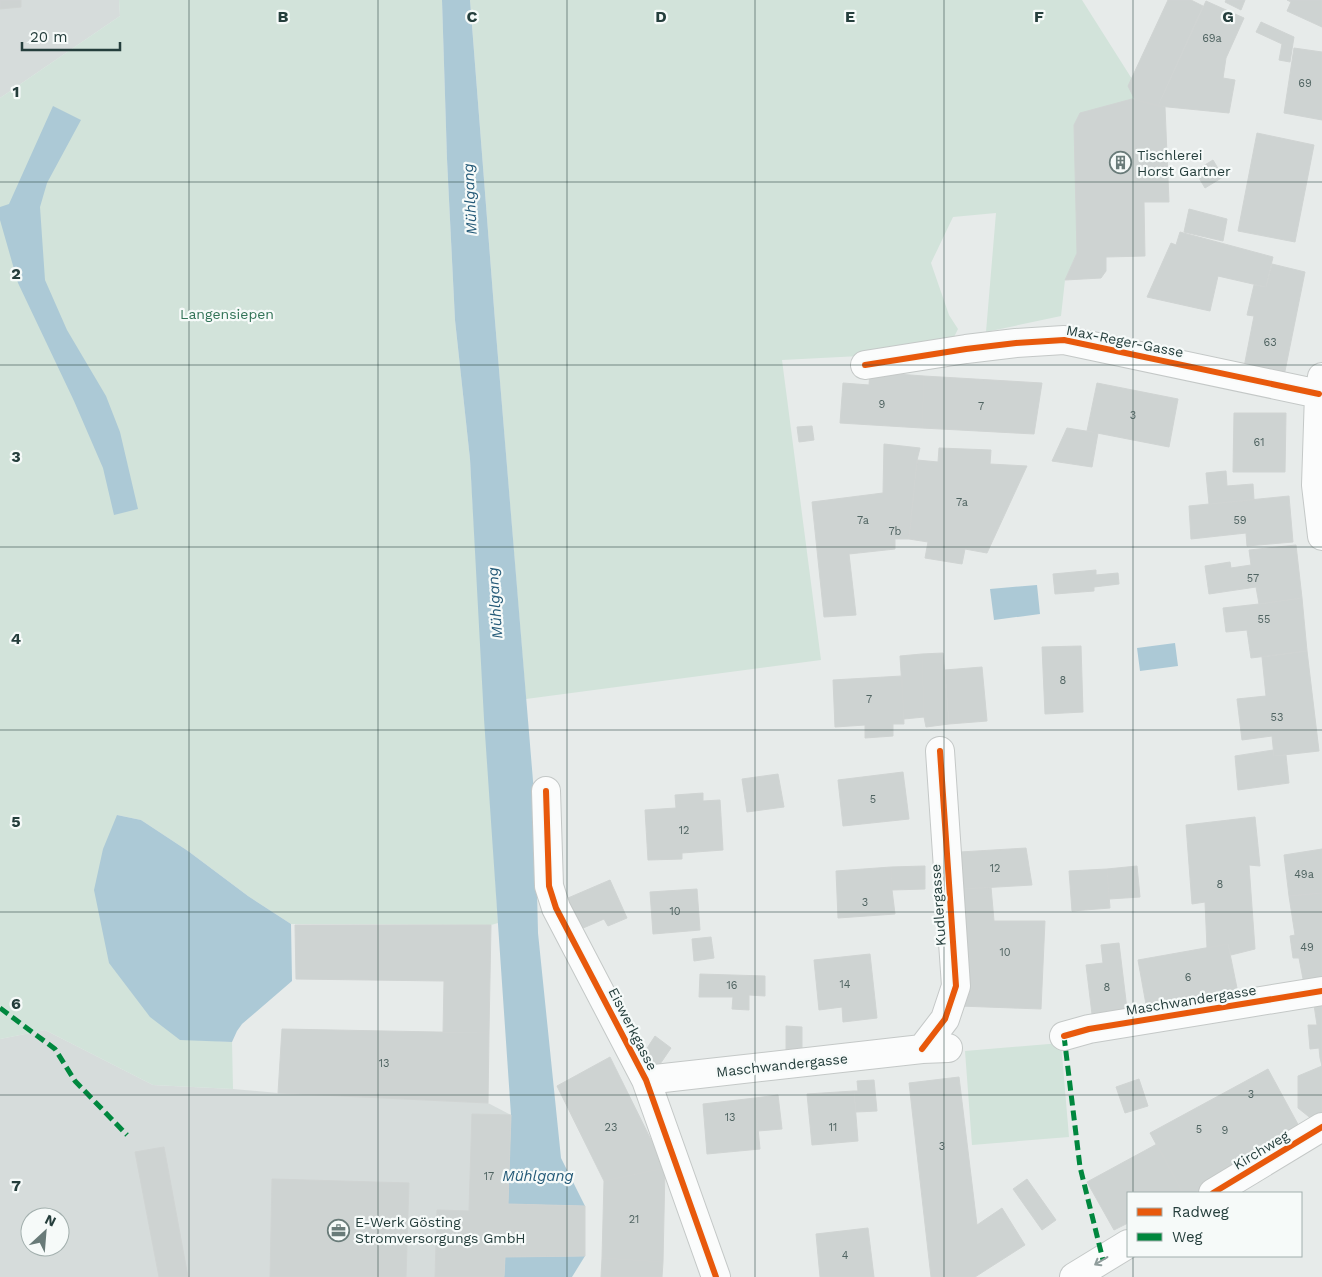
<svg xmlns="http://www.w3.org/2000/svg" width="1322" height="1277" viewBox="0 0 1322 1277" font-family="'Work Sans',sans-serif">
  <rect width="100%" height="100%" fill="#e7ebea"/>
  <path fill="#d6dcdb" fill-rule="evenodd" d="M0 0H119L120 16 0 98Z
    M45 1030 153 1085 233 1089 278 1093 488 1103 511 1115 585 1206V1256L505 1257 504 1277H0V1039ZM30 1217H60V1247H30Z"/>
  <path fill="#d2e3da" d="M119 0H442L447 159 455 320 470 459 498 923 491 925 291 924 248 896 188 851 141 820 117 815 180 1039 232 1042 233 1089 153 1085 45 1030 0 1039V98L120 16Z
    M470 0H1082L1132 79 1135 100 1077 253 1065 280 1061 316 986 332 996 213 953 217 931 263 949 315 958 329 951 343 860 356 782 360 821 660 526 699 495 321Z
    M1061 1043 1069 1137 972 1145 965 1051Z"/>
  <path fill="#acc9d6" d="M442 0H470L495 321 535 805 538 933 561 1158 585 1206 508 1204 511 1115 484 719 470 459 455 320 447 159Z
    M53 106 81 120 47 183 40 207 45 280 67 330 106 396 120 432 138 509 114 515 103 468 74 401 18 283 0 220V207L9 204Z
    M1037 585 1040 614 994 620 990 589Z
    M1175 643 1178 666 1140 671 1137 648Z
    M117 815 141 820 188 851 248 896 291 924 292 981 242 1024 237 1031 232 1042 180 1040 150 1017 109 963 94 890 103 849Z
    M585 1256 572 1277H504L505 1257Z"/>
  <path fill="#ced3d2" stroke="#d0d4d3" d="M0 0H21V7L0 9Z
    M1168 0H1191L1203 6 1158 106 1135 100 1128 86Z
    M1226 0H1245L1241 10 1225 2Z
    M1287 0H1322V27L1287 11 1291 2Z
    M1206 1 1244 18 1226 58 1223 78 1235 80 1229 113 1158 106Z
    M1261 22 1294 37 1290 62 1279 60 1282 44 1256 32Z
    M1294 48 1322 52V120L1284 113Z
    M1132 99 1165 107 1169 202H1144L1145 256 1106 257V271L1101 278 1065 280 1077 253 1074 125 1080 113Z
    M1257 133 1314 145 1295 242 1238 231Z
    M1213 160 1223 177 1205 188 1195 171Z
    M1189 209 1227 219 1223 241 1184 232Z
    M1180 232 1273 257 1266 287 1218 276 1210 311 1147 297 1171 243 1176 245Z
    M1272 264 1305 272 1284 376 1244 367 1254 316 1247 315 1254 285 1266 287Z
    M870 372 924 376 922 428 840 423 843 383 869 385Z
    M924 376 1042 383 1034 434 922 428Z
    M1097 383 1178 399 1169 447 1087 431Z
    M1234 413H1286L1285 472H1233Z
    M812 426 814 440 799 442 797 427Z
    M1067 428 1098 433 1092 467 1052 461Z
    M884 444 920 448 917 460 909 539H895V549L849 554 856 615 824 617 812 502 883 493Z
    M939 448 991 450 990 464 1027 466 987 553 965 549 962 564 925 558 928 542 909 539 917 460 938 462Z
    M1226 471 1227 486 1253 484 1254 500 1209 504 1206 473Z
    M1289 496 1293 542 1247 546 1246 533 1191 539 1189 506Z
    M1296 545 1302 598 1259 604 1256 587 1209 594 1205 566 1230 562 1231 568 1251 565 1249 550Z
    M1096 570V575L1118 573 1119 584 1094 587V591L1055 594 1053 574Z
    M1302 598 1307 651 1251 658 1247 630 1226 632 1223 608 1259 604Z
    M1081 646 1083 712 1045 714 1042 647Z
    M1307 651 1319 751 1274 756 1272 736 1242 740 1237 699 1266 696 1262 657Z
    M943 653 949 724 926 727 924 717 922 654Z
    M922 654 924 717 904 719 900 656Z
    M982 667 987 721 949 724 945 670Z
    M902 676 904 724H893V736L865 738V725L835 727 833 680Z
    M1273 750 1274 756 1286 755 1289 783 1238 790 1235 756Z
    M903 772 909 819 843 826 838 780Z
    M778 774 784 807 747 812 742 779Z
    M703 793V801L720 800 723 850 682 853V859L648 860 645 810 676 808 675 795Z
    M1255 817 1260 866 1249 865 1255 949 1231 955 1228 944 1207 948 1205 902 1192 904 1186 825Z
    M1026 848 1032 885 963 889 960 852Z
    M1322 849V893L1289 896 1284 855Z
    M925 866V889L892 890 891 867Z
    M1137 866 1140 897 1109 899 1107 869Z
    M891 867 892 890 895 914 838 918 836 871Z
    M1107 869 1110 908 1072 911 1069 871Z
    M610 880 627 918 608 926 604 919 574 932 561 901Z
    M991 887 994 921H1045L1041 1009 959 1006 963 889Z
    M697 889 700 930 653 934 650 892Z
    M1322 893V982L1304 984 1299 958H1293L1290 936 1295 935 1289 896Z
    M295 925H491L489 1033 443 1032 444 981 296 979Z
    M711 937 714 958 694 961 692 939Z
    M1119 943 1127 1009 1092 1014 1086 965 1103 963 1101 945Z
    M1228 944 1238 993 1147 1010 1138 960Z
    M870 954 877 1018 843 1022 842 1007 819 1010 814 960Z
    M700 974 765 976V996L749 995V1010L732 1009 733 997H699Z
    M1322 1004V1058H1320L1319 1048 1310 1049 1308 1025H1317L1314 1005Z
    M786 1026 802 1027V1053H786Z
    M282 1029 489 1033 488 1103 278 1093Z
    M655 1036 671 1048 658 1067 642 1056Z
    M610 1057 665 1168 604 1181 557 1086Z
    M1320 1058H1322V1115L1313 1120 1298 1108V1076L1322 1066Z
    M1268 1069 1300 1128 1195 1193H1183L1150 1133Z
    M959 1077 977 1225 1002 1208 1025 1245 975 1277H931L909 1083Z
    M1139 1079 1148 1106 1125 1113 1116 1087Z
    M874 1080 877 1111 856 1112 854 1091H858L857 1081Z
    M854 1091 858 1141 812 1145 807 1094Z
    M778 1095 782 1129 758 1131 755 1098Z
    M755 1098 760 1149 707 1154 703 1104Z
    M472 1114 511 1115 508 1204 585 1206V1256L505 1257 504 1277H435L437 1210 469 1211Z
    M1157 1144 1183 1193H1128V1223L1114 1230 1087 1182Z
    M164 1147 188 1277H159L135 1152Z
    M665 1168 663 1262 602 1258 604 1181Z
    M272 1179 409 1183 406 1277H270Z
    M1027 1179 1056 1220 1042 1230 1013 1189Z
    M868 1228 874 1277H820L816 1234Z
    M602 1258 663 1262 662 1277H601Z"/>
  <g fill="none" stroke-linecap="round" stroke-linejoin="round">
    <defs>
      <path id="minor" d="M865 365 966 349 1016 343 1064 340 1319 394
        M1322 377 1319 394 1316 485 1322 536
        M546 791 549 886 556 908 646 1080 716 1277
        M1064 1036 1089 1029 1322 991
        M922 1049 945 1019 956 986 940 751
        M646 1080 922 1049 948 1048
        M1213 1193 1322 1127
        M1074 1277 1128 1244"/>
    </defs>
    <use href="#minor" stroke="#c4c8c7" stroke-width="30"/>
    <use href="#minor" stroke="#fbfcfc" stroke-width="28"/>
    <path stroke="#00873e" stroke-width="5" stroke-dasharray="10 5" stroke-linecap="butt" d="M0 1008 55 1049 75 1081 127 1135
      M1064 1036 1080 1167 1103 1260"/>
    <defs>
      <path id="cycleway" d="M865 365 966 349 1016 343 1064 340 1319 394
        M546 791 549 886 556 908 646 1080 716 1277
        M1064 1036 1089 1029 1322 991
        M922 1049 945 1019 956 986 940 751
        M1213 1193 1322 1127"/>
    </defs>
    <use href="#cycleway" stroke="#f6faf9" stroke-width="9"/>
    <use href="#cycleway" stroke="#e8590c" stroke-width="6"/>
  </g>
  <defs><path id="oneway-shaft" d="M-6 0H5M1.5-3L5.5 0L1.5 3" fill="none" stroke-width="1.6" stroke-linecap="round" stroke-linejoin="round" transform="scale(1.25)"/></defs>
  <use stroke="#909d9c" href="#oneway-shaft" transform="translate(1101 1261) rotate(149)"/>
  <path fill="none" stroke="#253e3c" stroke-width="1" stroke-opacity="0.55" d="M189 0V1277M378 0V1277M567 0V1277M755 0V1277M944 0V1277M1133 0V1193M0 182H1322M0 365H1322M0 547H1322M0 730H1322M0 912H1322M0 1095H1322M1133 1256V1277"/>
  <defs>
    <symbol id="building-ring" viewBox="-11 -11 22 22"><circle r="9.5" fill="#f6faf9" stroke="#697b79" stroke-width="1.5"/><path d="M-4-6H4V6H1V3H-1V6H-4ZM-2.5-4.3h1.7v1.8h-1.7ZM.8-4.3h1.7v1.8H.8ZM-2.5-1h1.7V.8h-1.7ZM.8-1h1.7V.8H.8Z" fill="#697b79"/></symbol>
    <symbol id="office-ring" viewBox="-11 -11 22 22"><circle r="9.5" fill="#f6faf9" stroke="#697b79" stroke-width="1.5"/><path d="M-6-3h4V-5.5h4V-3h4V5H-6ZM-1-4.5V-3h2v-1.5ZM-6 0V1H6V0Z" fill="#697b79"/></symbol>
  </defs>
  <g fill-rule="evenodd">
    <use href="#building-ring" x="1108" y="150" width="25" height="25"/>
    <use href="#office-ring" x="326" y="1218" width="25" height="25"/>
  </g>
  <g text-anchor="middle" stroke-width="4.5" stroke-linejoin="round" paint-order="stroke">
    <g font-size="11" fill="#506462">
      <text x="1212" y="42">69a</text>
      <text x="1305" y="87">69</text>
      <text x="1270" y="346">63</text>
      <text x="882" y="408">9</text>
      <text x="981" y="410">7</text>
      <text x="1133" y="419">3</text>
      <text x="1259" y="446">61</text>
      <text x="962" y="506">7a</text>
      <text x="863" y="524">7a</text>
      <text x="1240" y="524">59</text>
      <text x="895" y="535">7b</text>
      <text x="1253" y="582">57</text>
      <text x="1264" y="623">55</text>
      <text x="1063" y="684">8</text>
      <text x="869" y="703">7</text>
      <text x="1277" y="721">53</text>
      <text x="873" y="803">5</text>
      <text x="684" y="834">12</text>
      <text x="995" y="872">12</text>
      <text x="1304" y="878">49a</text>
      <text x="1220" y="888">8</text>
      <text x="865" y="906">3</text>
      <text x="675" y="915">10</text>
      <text x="1307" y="951">49</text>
      <text x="1005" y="956">10</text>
      <text x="1188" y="981">6</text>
      <text x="845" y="988">14</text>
      <text x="732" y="989">16</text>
      <text x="1107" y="991">8</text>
      <text x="384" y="1067">13</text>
      <text x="1251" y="1098">3</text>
      <text x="730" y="1121">13</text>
      <text x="611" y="1131">23</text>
      <text x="833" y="1131">11</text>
      <text x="1199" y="1133">5</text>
      <text x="1225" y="1134">9</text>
      <text x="942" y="1150">3</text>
      <text x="489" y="1180">17</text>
      <text x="634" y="1223">21</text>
      <text x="845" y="1259">4</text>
    </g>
    <g font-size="14" fill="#253e3c" stroke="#f6faf9" text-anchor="start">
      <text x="1137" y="160">Tischlerei<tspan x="1137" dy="16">Horst Gartner</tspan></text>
      <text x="355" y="1227">E-Werk Gösting<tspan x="355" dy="16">Stromversorgungs GmbH</tspan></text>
    </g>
    <g font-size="14" fill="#327357" stroke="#f6faf9">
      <text x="227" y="319">Langensiepen</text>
    </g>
    <g font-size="14" fill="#253e3c" stroke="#f6faf9">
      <text transform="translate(1125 341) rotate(11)" y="5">Max-Reger-Gasse</text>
      <text transform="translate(938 905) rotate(-94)" y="5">Kudlergasse</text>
      <text transform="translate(1191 1000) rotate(-9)" y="5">Maschwandergasse</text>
      <text transform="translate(633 1029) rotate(63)" y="5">Eiswerkgasse</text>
      <text transform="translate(782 1065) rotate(-6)" y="5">Maschwandergasse</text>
      <text transform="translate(1261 1150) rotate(-31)" y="5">Kirchweg</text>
    </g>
    <g font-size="15" font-style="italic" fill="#235977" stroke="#f6faf9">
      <text transform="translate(470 199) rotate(-93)" y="5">Mühlgang</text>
      <text transform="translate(495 603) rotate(-94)" y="5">Mühlgang</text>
      <text x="538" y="1181">Mühlgang</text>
    </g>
  </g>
  <g font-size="16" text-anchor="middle" font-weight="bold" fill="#253e3c" stroke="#f6faf9" stroke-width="4.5" stroke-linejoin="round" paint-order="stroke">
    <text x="283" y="22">B</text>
    <text x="472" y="22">C</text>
    <text x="661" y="22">D</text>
    <text x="850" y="22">E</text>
    <text x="1039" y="22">F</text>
    <text x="1228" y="22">G</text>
    <text x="16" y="97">1</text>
    <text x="16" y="279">2</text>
    <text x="16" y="462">3</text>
    <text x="16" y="644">4</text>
    <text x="16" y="827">5</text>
    <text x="16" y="1009">6</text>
    <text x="16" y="1191">7</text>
  </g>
  <rect x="1127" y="1192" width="175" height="65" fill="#f6faf9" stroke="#a2afad"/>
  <rect x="1137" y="1208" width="25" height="8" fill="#e8590c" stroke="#a2afad"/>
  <text x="1172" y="1217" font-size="15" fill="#253e3c">Radweg</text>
  <rect x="1137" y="1233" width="25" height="8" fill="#00873e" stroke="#a2afad"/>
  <text x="1172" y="1242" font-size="15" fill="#253e3c">Weg</text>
  <g transform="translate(45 1232) rotate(26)"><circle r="24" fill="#f6faf9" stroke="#a2afad"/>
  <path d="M0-4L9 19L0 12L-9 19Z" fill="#697b79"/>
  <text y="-8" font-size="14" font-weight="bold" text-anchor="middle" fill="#253e3c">N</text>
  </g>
  <path d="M22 42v8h98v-8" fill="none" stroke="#253e3c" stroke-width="2.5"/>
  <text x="30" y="42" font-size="15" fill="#253e3c" stroke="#f6faf9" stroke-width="4" paint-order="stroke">20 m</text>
</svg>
